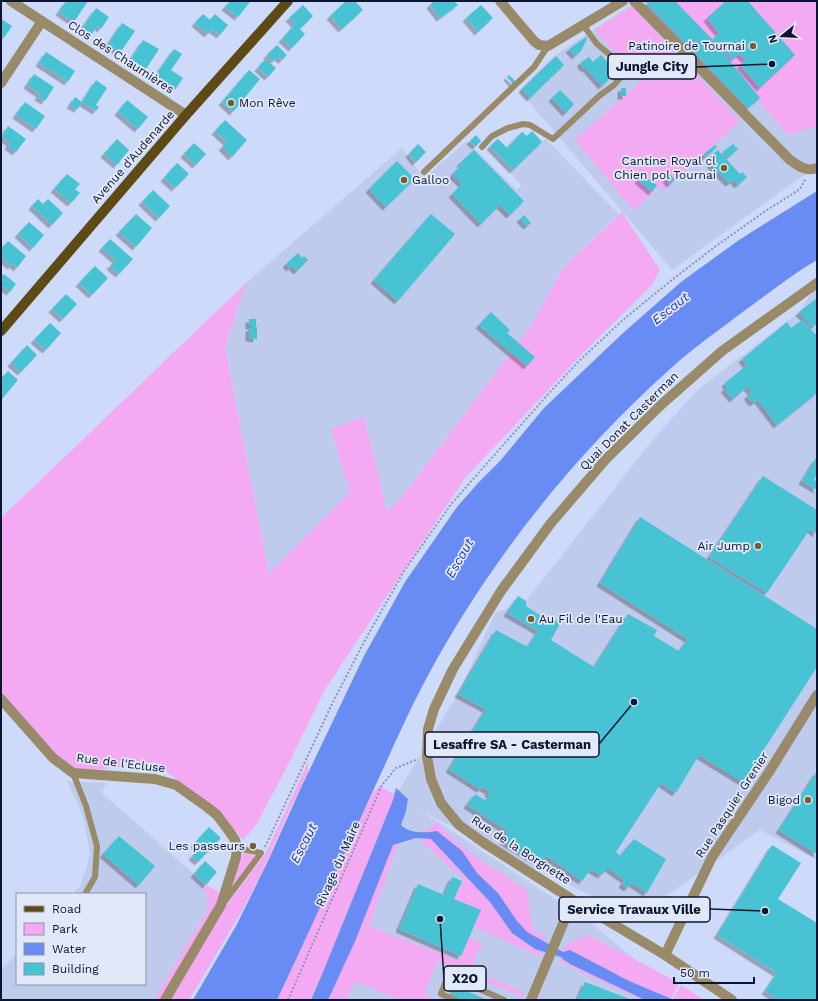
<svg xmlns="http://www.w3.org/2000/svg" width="818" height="1001" viewBox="0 0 818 1001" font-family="'Work Sans',sans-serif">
  <defs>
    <filter id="shadow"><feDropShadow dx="-3.5" dy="3.5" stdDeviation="0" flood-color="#0004"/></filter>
  </defs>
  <rect width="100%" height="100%" fill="#cedaf9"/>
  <path fill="#becbec" d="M637 1H817V168L811 170 672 270 519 90 554 56Z
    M522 131 527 136 531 132 541 142 546 139 619 214 563 268 531 326 404 494 387 513 364 417 350 492 269 574 225 347 246 283 402 148 424 178 467 141 517 190 521 185 510 172 513 169 490 146 497 138 506 146Z
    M817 285V860L760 830 635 918 417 809 438 822 591 923 675 993 671 1000H322L394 798 458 694 495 613 526 601 651 442 697 390 799 312Z
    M67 781 106 783 102 793 203 882 209 907 154 1000H1V970L17 953V984H145V894H73L81 885 90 854 83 816Z"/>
  <path fill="#f4aaf2" d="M673 1H817V126L788 135Z
    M632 6 740 121 668 187 656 188 634 211 575 140 640 82 595 30Z
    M622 212 660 270 652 285 581 355 465 478 324 691 287 767 256 825 243 840 226 820 155 762 73 773 1 697V518L246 283 225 347 269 574 350 492 331 429 364 417 387 512 404 494 531 326 563 268Z
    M308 762V774L292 805 262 872 240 914 189 1000H154L209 907 204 887 206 885 217 891 222 903 227 904 266 853Z
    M379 786 394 794 393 800 323 972 310 1000H277L372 794Z
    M438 822C457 848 498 871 526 889L533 930 546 937 544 942 527 932 517 921 498 893 477 873 462 851 437 831 425 832 426 830Z
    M424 838 431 839 434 841 445 855 490 902 512 933 523 942 541 951 539 956 474 927 480 910 454 899 464 879 423 843Z
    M398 843 369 926 459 961 469 937 482 943 470 970 524 992 523 997 437 961 424 994 437 1000H399L355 981 346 1000H328L356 939 393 845Z
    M247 853 251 854 254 857 249 866 232 887V885L242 855Z
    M587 934 679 983 671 999 629 981 570 950 563 952 564 947Z
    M562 957 572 965 645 1000H642L593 978 560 961Z
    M681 985 704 1000 673 999Z"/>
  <path fill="#688bf4" d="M817 191V260C791 275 768 294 744 311 719 330 693 348 670 369 572 457 487 564 425 681 405 718 389 757 371 795 340 864 309 932 277 1000H193L236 926 268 861 300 790 364 656 405 582 457 507 479 482 501 460 544 408 622 334 681 282 739 240Z
    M396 788 408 799 406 811 401 825C410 834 425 833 437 831L462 851 477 873 498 893 517 921 527 932 563 952 570 950 629 981 674 1000H645L572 965 564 960 561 957 535 949 512 933 490 902 431 839 416 838 393 845 356 939 328 1000H311L323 972 393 800Z"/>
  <path fill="#47c3d4" filter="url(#shadow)" d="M66 1H88L74 22 59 12Z
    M230 1H249L250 2 238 17 225 7Z
    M346 1H355L363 10 342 29 330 16Z
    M434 1H454L458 5 440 18 430 5Z
    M645 1H675L712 39 760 98 748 108Z
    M726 1H748L795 55 760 88 740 65 746 60 739 54 732 60 713 39 719 33 707 18Z
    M303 5 313 16 300 29 305 34 292 48 282 39 295 24 289 18Z
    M481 5 493 18 478 32 466 18Z
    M96 8 109 17 101 29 97 26 92 34 83 27Z
    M203 14 210 20 215 14 228 25 220 35 212 29 208 34 195 23Z
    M1 19 12 26 4 38 1 35Z
    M122 23 135 31 120 53 108 44Z
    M586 37 587 39 581 51 575 56 569 49Z
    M143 40 159 49 146 69 131 59Z
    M277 45 287 55 282 60 278 57 273 61 267 55Z
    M174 49 182 54 171 70 183 78 175 90 155 76Z
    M46 52 75 71 68 82 39 63Z
    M601 55 616 72 602 86 586 68H584L581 65V62L586 59 589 57 593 62Z
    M556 56 564 65 530 98 522 89Z
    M265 59 276 68 268 77 258 68Z
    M249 70 260 79 233 112 222 102Z
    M34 74 54 87 45 101 38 97 40 94 27 85Z
    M509 75 516 82 513 84 507 77Z
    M96 80 107 88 96 105 99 107 96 111 82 102Z
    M621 88H626V96H621Z
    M560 90 574 104 566 113 552 98Z
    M75 97 82 102 78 109 70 105Z
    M127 100 148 117 138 129 118 112Z
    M25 102 45 116 36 129 16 115Z
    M225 120 247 140 232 157 222 147 227 142 215 131Z
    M8 126 26 139 16 152 8 146 10 143 2 136Z
    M532 131 542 142 513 170 490 146 498 139 507 148 522 132 527 136Z
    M476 135 481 141 476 146 470 141Z
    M117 139 129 150 117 165 104 154Z
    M194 143 206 154 196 165 184 154Z
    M418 144 426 152 416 162 409 154Z
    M733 144 738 149 728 158 723 152Z
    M715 145 717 147 706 157 704 154Z
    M474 150 524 201 510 215 500 205 481 224 452 194 462 184 454 176V172L462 165 460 163Z
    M718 150 740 174 742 172 747 177 738 185 734 180 729 183 710 164 712 163 708 159Z
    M397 161 415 179 386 207 369 189Z
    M177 163 189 174 175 188 164 178Z
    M67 174 80 184 75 189 80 193 71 203 54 189Z
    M642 175 657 185 652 192 638 180Z
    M671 175 675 180 670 184 666 179Z
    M153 190 170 206 159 218 142 202Z
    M38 199 43 204 48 199 63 213 52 225 32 206Z
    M136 214 152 228 136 247 119 232Z
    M431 214 455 234 398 301 374 280Z
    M524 215 531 223 527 226 520 219Z
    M29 222 44 235 33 248 18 234Z
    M110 239 133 259 119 274 110 266 116 260 102 248Z
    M8 241 26 256 17 268 13 264 11 266 2 258 3 257 1 255V249Z
    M298 253 302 258 304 256 308 260 297 271 292 266 290 268 286 264Z
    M95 266 108 278 92 295 79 283Z
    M4 274 16 284 10 292 1 285V277Z
    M66 294 77 304 63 319 52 309Z
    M817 298V324L812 327 799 312Z
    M491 312 510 330 507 333 535 357 527 366 479 325Z
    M249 319H256V327H257V339L249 338V328H252V326H249Z
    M802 320 817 336V393L777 425 758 400 753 403 747 396 752 392 747 387 733 399 724 389 727 387 725 383 747 365 742 359 787 322 791 328Z
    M50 323 61 333 46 350 34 340Z
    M27 345 37 355 21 372 11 363Z
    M8 371 18 380 1 400V379Z
    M816 458H817V474L814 480 817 482V490L802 481Z
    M763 476 817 510V534L810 529 767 593 709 557Z
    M640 517 817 629V667L743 782 699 755 676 793 661 783 616 852 620 856 634 839 666 859 647 893 632 883 627 888 622 884 625 880 608 868 601 875 591 869 582 881 547 856 540 863 503 841 508 831 467 805 475 794 485 800 490 795 488 793 489 791 482 787 480 789 449 769 486 709 458 694 496 630 526 646 529 645 538 631 507 613 518 596 526 601V606L547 620 551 617 560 624 551 640 594 667 628 614 657 630 654 636 679 651 688 639 600 583Z
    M817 771V854L779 830Z
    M209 827 221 838 198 862 192 856 199 849 194 844Z
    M119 836 155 866 139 885 103 854Z
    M772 845 801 863 778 899 817 923V1000H779L765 991 777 973 717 935Z
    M205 861 217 872 206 885 194 874Z
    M452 877 462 881 454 899 481 910 461 956 399 929 418 884 444 895Z
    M585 982 632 1000H577Z
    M455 986 487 1000H463L451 995Z"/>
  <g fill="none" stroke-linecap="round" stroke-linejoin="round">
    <path stroke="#8b96b3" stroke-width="2" stroke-dasharray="2 2" stroke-linecap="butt" d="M265 847 332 704 365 640 404 571 452 503 550 392 580 360 624 319 673 279 716 246 764 212 800 189 806 178
      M288 1000 382 785 396 768 418 759"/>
    <path stroke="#998b6a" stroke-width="6" d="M482 147 492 136 508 128 523 124 530 125 553 139 599 96 614 85 620 78 622 72 621 67 616 60 597 44 583 25
      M424 172 534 67 548 46
      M73 773 86 806 97 846 95 877 85 894
      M225 901 261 853 237 848
      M455 1000 441 994 448 975 504 1000"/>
    <path stroke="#998b6a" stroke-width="10" d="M11 1 186 115
      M500 1 534 41 539 45 548 46 623 1
      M634 1 789 159C798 166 806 172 817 168
      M1 83 42 21
      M1 699 53 758 73 773 155 779 176 785 207 807 217 815 229 831 235 840 237 848 236 857 221 905 165 1000
      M665 955 712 857 769 772 817 695
      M531 1000 573 900
      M732 1000 665 955 573 900 484 843 459 825 441 803 431 779 427 756 428 729 434 709 453 669 501 591 551 523 606 459 662 404 722 351 817 283"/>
    <path stroke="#5d4a14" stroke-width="10" d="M1 331 186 115 288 1"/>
  </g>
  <g fill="#735f2e" stroke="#e1e8f7" stroke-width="1.5">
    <circle cx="753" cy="46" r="4"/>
    <circle cx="231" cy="103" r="4"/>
    <circle cx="724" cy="168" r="4"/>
    <circle cx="404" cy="180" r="4"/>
    <circle cx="758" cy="546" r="4"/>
    <circle cx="531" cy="619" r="4"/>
    <circle cx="808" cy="800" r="4"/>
    <circle cx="253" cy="846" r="4"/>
  </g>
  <g text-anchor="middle" stroke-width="3.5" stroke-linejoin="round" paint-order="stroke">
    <g font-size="12" fill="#0d1631" stroke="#e1e8f7" text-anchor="end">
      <text x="745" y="50">Patinoire de Tournai</text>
      <text x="239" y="107" text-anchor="start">Mon Rêve</text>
      <text x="716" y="165">Cantine Royal cl<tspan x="716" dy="14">Chien pol Tournai</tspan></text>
      <text x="412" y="184" text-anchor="start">Galloo</text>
      <text x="750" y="550">Air Jump</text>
      <text x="539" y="623" text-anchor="start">Au Fil de l'Eau</text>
      <text x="800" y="804">Bigod</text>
      <text x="245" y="850">Les passeurs</text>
    </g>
    <g font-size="12" fill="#0d1631" stroke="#e1e8f7">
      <text transform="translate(121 57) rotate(33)" y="4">Clos des Chaumières</text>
      <text transform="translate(133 157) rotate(-49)" y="4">Avenue d'Audenarde</text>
      <text transform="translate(629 421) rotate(-45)" y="4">Quai Donat Casterman</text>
      <text transform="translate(121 763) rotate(7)" y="4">Rue de l'Ecluse</text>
      <text transform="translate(732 805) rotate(-57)" y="4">Rue Pasquier Grenier</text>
      <text transform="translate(521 850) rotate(33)" y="4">Rue de la Borgnette</text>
      <text transform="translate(338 864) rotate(-66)" y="4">Rivage du Maire</text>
    </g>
    <g font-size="13" font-style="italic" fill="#1f34ac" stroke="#e1e8f7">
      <text transform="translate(670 308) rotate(-38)" y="5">Escaut</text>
      <text transform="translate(459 558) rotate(-60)" y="5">Escaut</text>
      <text transform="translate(303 843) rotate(-63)" y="5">Escaut</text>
    </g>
  </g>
  <path fill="none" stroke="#0d1631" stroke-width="1.5" d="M772 64L696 67M634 702L599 744M765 911L710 909M440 919L444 979"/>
  <g fill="#0d1631" stroke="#e1e8f7" stroke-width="1.5">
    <circle cx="772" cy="64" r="4"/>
    <circle cx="634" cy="702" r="4"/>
    <circle cx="765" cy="911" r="4"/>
    <circle cx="440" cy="919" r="4"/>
  </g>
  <g fill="#e1e8f7" stroke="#0d1631" stroke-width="1.5">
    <rect x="608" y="54" width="88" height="25" rx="4"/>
    <rect x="425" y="732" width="174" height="25" rx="4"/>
    <rect x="559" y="897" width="151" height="25" rx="4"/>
    <rect x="444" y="966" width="42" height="25" rx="4"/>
  </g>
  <g font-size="13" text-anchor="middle" font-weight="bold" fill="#0d1631">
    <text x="652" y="71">Jungle City</text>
    <text x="512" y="749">Lesaffre SA - Casterman</text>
    <text x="634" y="914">Service Travaux Ville</text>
    <text x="465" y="983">X2O</text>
  </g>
  <rect width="818" height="1001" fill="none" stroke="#0d1631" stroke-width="4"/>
  <rect x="16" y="893" width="130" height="92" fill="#e1e8f7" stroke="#8c94a8"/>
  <rect x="24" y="906" width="20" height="6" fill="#5d4a14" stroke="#8c94a8"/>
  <text x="52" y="913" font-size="12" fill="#0d1631">Road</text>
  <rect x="24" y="923" width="20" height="12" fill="#f4aaf2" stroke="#8c94a8"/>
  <text x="52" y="933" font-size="12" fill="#0d1631">Park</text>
  <rect x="24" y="943" width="20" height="12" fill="#688bf4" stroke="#8c94a8"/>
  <text x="52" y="953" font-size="12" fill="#0d1631">Water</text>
  <rect x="24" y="963" width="20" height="12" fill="#47c3d4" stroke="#8c94a8"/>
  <text x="52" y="973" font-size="12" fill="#0d1631">Building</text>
  <g transform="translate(782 36) rotate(252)" stroke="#e1e8f7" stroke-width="3" paint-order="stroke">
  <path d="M0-3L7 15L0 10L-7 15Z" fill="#0d1631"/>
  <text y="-6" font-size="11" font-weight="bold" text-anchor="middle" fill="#0d1631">N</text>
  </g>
  <path d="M674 977v6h80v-6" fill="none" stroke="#0d1631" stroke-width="2"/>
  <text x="680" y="977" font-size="12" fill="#0d1631" stroke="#e1e8f7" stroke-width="3" paint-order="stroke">50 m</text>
</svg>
